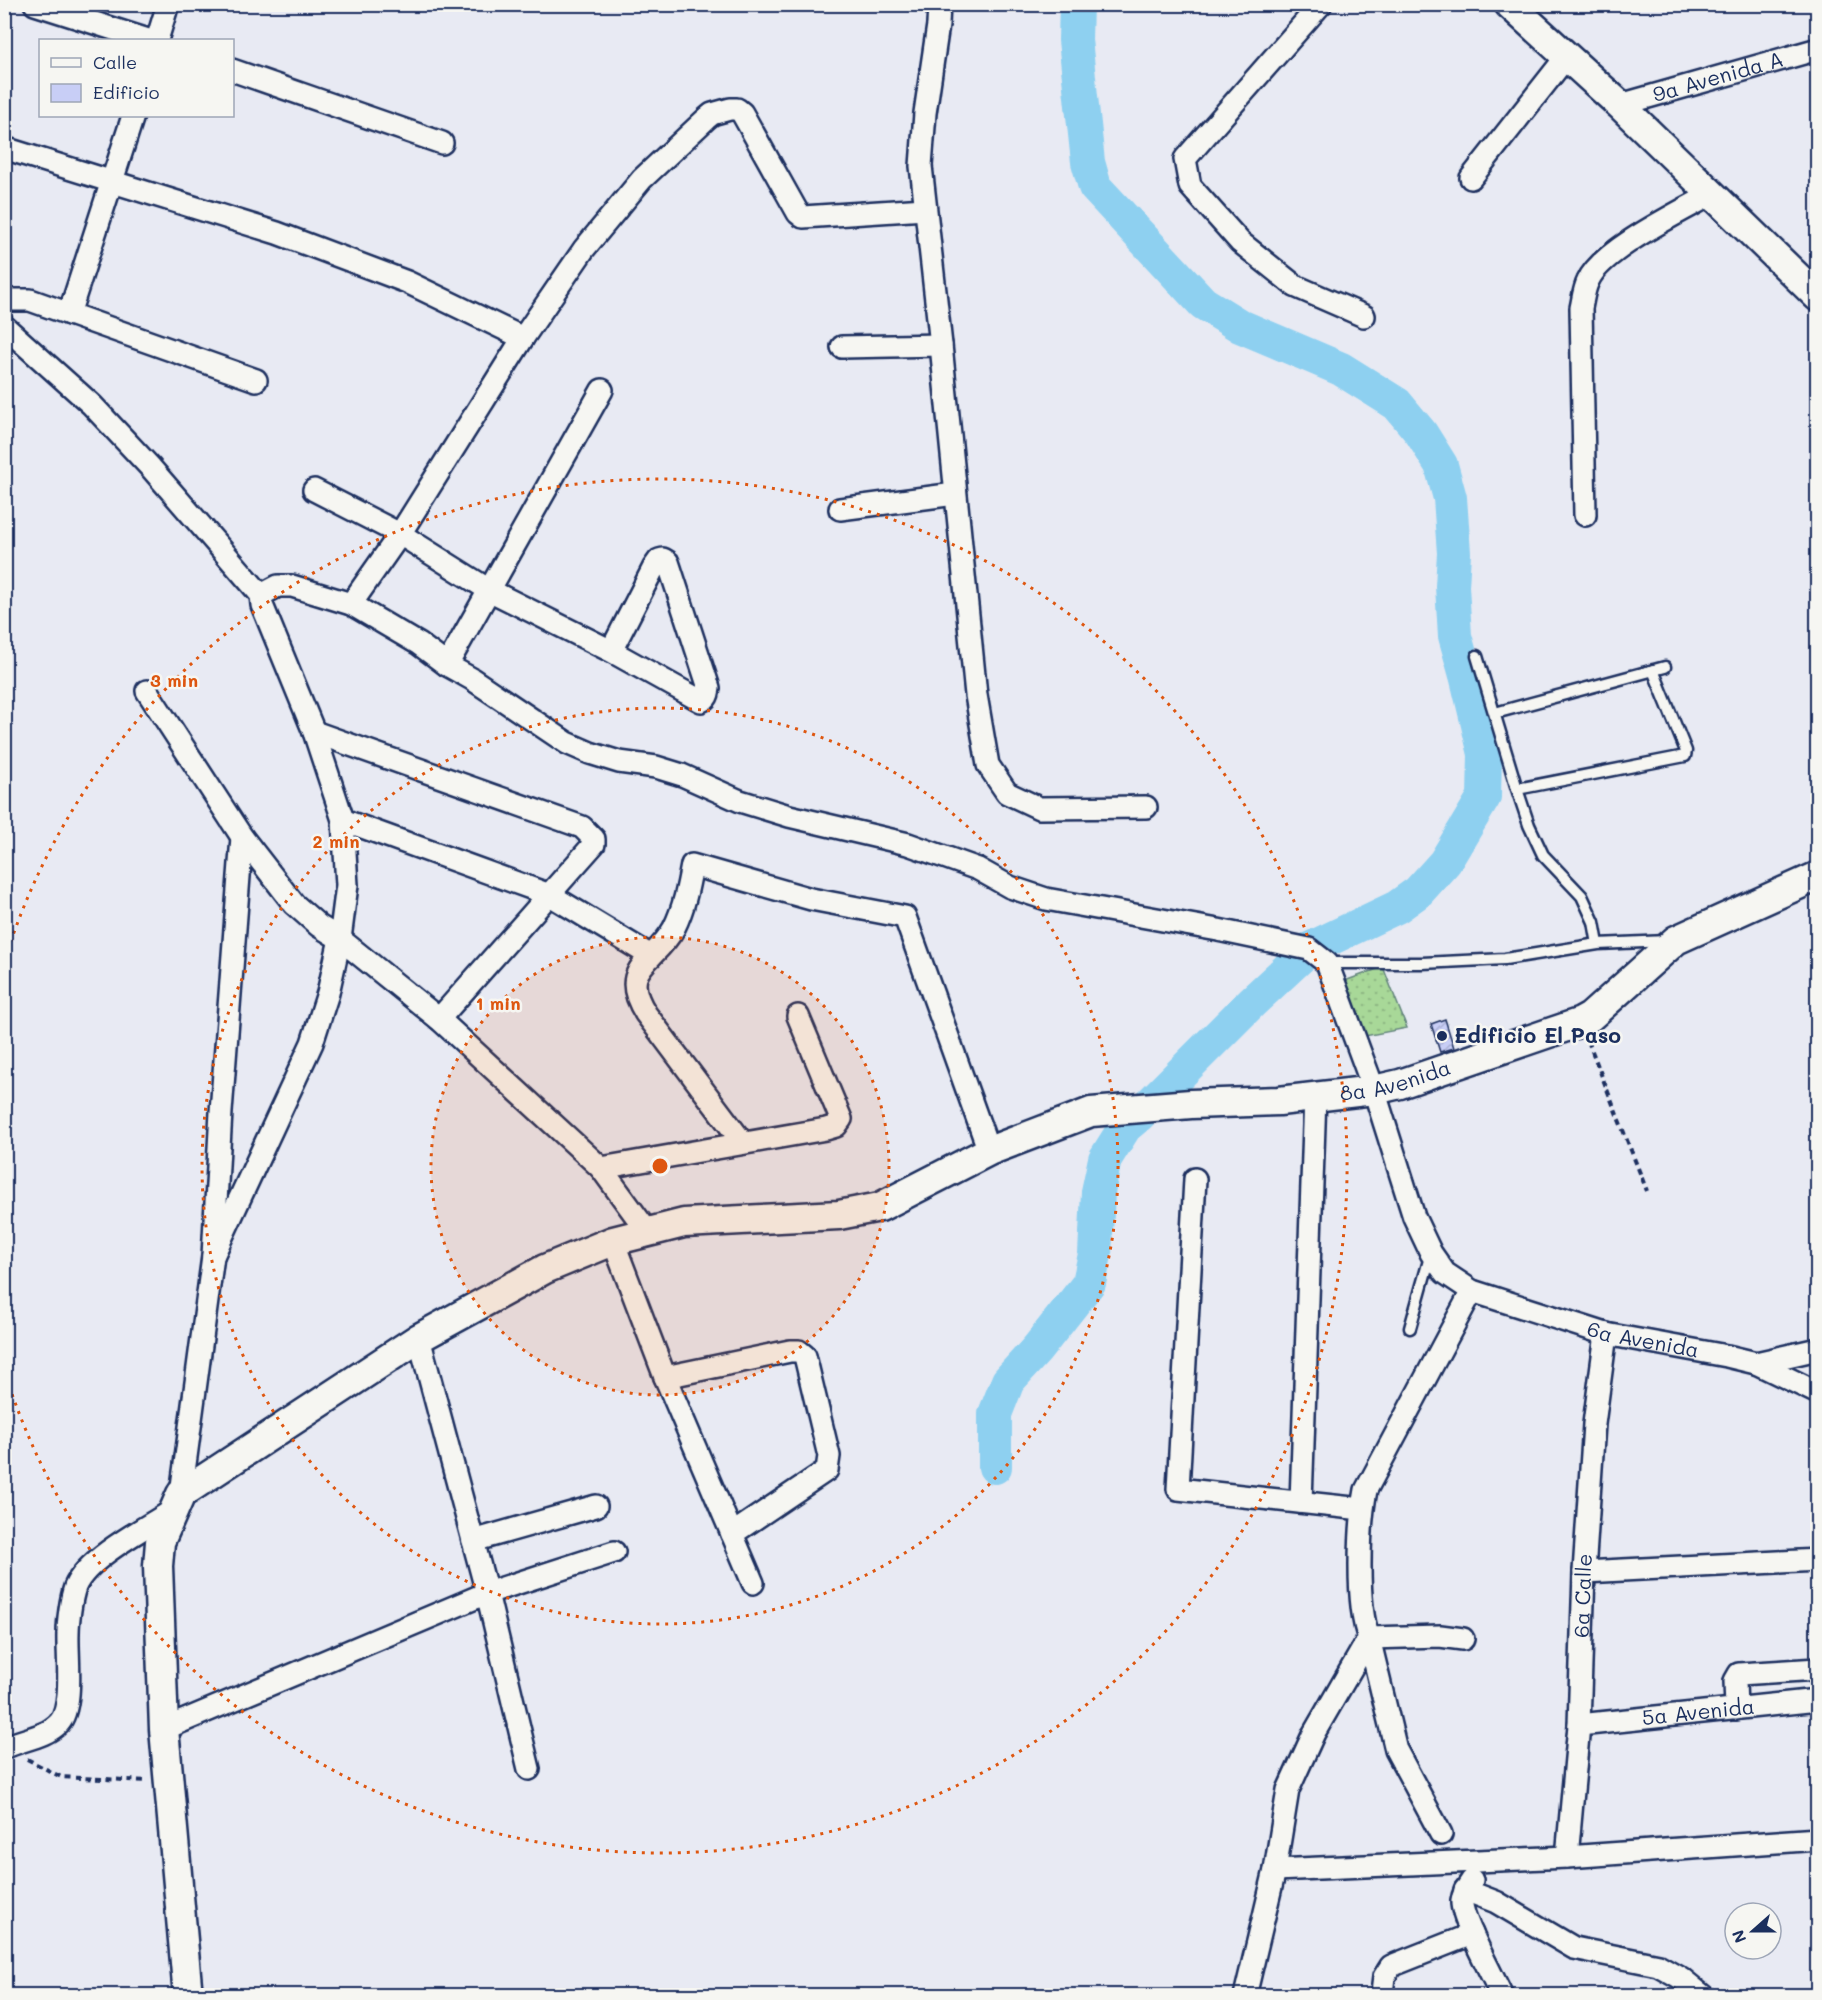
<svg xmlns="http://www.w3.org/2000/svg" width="1822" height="2000" viewBox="0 0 1822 2000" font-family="Mali,sans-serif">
  <defs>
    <pattern id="park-dots" width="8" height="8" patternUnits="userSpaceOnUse" patternTransform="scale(1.5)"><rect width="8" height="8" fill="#a8d898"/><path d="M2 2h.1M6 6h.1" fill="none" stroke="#90ba85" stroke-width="1.8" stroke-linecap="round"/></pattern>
    <pattern id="building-hatch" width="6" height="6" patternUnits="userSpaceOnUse" patternTransform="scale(1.5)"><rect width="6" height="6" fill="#c8cef6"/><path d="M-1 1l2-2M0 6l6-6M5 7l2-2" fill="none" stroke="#abb1d5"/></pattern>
  </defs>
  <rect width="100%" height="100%" fill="#e8eaf3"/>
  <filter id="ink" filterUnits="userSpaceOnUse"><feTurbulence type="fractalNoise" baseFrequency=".0167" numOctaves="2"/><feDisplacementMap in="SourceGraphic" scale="12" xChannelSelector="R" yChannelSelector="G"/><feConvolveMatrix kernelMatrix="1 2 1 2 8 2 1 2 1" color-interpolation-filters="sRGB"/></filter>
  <g filter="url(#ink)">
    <path fill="url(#park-dots)" stroke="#62847b" stroke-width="1.5" d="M1383 967 1407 1028 1365 1036 1342 982Z"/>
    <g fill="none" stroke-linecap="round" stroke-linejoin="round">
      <path stroke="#8ed0f0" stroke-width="34" d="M995 1467V1414L1008 1381 1037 1349 1089 1283 1095 1254 1098 1192 1105 1159 1125 1127 1138 1116 1252 1002 1309 949 1397 907 1418 892 1445 862 1484 797 1485 754 1467 679 1455 636 1452 586 1454 553 1450 498 1441 465 1421 433 1397 404 1341 369 1240 326 1203 303 1095 187 1088 162 1075 40 1076 4"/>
    </g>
    <path fill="url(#building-hatch)" stroke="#1b2f5e" stroke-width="1.5" d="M1445 1019 1454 1048 1440 1052 1431 1024Z"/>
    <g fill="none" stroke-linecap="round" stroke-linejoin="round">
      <defs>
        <path id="lane" d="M1477 656 1517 789
          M1495 713 1665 667
          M1598 944 1594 922 1582 896 1543 855 1529 825 1517 789 1685 756 1686 751 1653 670
          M1327 963H1422L1505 959 1598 944 1667 941
          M1410 1328 1431 1253"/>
        <g id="street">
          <path d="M35 4 148 40"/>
          <path d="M939 4 938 25 925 113 921 166 941 345 976 695 988 765 1007 793 1039 808 1146 807"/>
          <path d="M1321 4 1185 159 1190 186 1240 242 1295 286 1364 316"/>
          <path d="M157 40 168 4"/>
          <path d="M232 70 442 143"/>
          <path id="s1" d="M1620 105 1818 49"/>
          <path d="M4 148 277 233 407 282 523 338"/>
          <path d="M1471 178 1567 56"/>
          <path d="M4 300H30L256 380"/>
          <path d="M69 314 133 116"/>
          <path d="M4 326 92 405 151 468 261 595 262 605 314 732 343 820 347 885 340 939 328 993 312 1043 213 1256"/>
          <path d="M842 347 941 345"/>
          <path d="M314 490 400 534 489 590 611 651 701 701C708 698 708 694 709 688L670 568 668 562 663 559 659 560 654 567 611 651"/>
          <path d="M840 509 955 494"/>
          <path d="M1585 515 1581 308C1583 299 1584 289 1588 281 1601 250 1682 211 1712 194"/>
          <path id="s2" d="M261 595 278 586H292L351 604 419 644 447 665 472 679 567 743 590 753 619 762 656 767 682 775 740 801 789 816 908 844 978 869 1010 887 1046 899 1218 930 1309 949 1327 963 1374 1090 1414 1217 1431 1253 1445 1273 1472 1291 1606 1334 1727 1356 1756 1363 1818 1349"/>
          <path d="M351 604 400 534 523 338 584 249 642 179 706 119 712 114 730 109H737L742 113 798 213 803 217 925 209"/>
          <path d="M447 665 602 390"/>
          <path d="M147 691 242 837 294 904 319 926 340 939 439 1019 601 1168 647 1231"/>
          <path d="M314 732 582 827 594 839V844L439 1019"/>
          <path d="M343 820 550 895 651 956"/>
          <path d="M743 1143 646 1014C616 967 655 963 674 928 684 908 688 887 692 865L811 899 905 917 989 1151"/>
          <path d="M601 1168 826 1129 836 1126 841 1119 798 1016"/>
          <path d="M1195 1179 1178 1489 1362 1509"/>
          <path d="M613 1241 665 1377 753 1583"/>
          <path d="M419 1338 487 1593 529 1769"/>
          <path d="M1756 1363 1818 1393"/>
          <path d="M665 1377 790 1351H799L805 1356 829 1456 827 1470 732 1534"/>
          <path d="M181 1494 213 1256 221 1112 242 837"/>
          <path d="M1301 1502 1315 1096"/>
          <path d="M473 1541 596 1506"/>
          <path d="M1584 1572 1818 1560"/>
          <path d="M1736 1709 1735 1681 1739 1674 1818 1669"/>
          <path id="s3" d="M1579 1725 1818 1700"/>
          <path d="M164 1729 487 1593 614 1552"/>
          <path d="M4 1748C21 1739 45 1738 59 1723 74 1706 67 1656 68 1633 68 1621 71 1598 75 1587 87 1558 145 1528 172 1511"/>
          <path d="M1441 1834 1396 1750 1369 1638C1356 1605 1359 1526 1366 1490L1472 1291"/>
          <path id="s4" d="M1567 1857 1579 1725 1584 1572 1594 1424 1606 1334"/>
          <path d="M1275 1870 1567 1857 1818 1839"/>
          <path d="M1472 1880C1467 1887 1463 1893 1462 1901 1460 1917 1494 1978 1502 1996"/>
          <path d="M1465 1890 1496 1902 1574 1948 1658 1965 1681 1978 1703 1996"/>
          <path d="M1382 1993 1384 1977 1391 1966 1472 1934"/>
          <path d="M1245 1996 1275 1870 1288 1790 1314 1733 1369 1638 1440 1636 1463 1639"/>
        </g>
        <g id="secondary">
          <path d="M1509 4 1620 105 1818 297"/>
          <path id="s5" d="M188 1996 164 1729 158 1566 160 1542 181 1494 419 1338 545 1269 613 1241 684 1223 839 1215 880 1207 989 1151 1091 1112 1191 1104 1279 1101 1374 1090 1400 1084 1581 1022 1590 1017 1676 940 1818 876"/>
        </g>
      </defs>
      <use href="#lane" stroke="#1b2f5e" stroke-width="15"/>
      <use href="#street" stroke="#1b2f5e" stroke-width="26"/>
      <use href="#secondary" stroke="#1b2f5e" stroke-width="33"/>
      <path stroke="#1b2f5e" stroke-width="4" stroke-dasharray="6 4.5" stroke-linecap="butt" d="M1588 1041 1647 1191
        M27 1759 61 1777 147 1781"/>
      <use href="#lane" stroke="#f6f6f2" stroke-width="10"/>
      <use href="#street" stroke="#f6f6f2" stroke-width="21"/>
      <use href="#secondary" stroke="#f6f6f2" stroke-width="28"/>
    </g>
  </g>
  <circle cx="660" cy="1166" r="229" fill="#de5710" fill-opacity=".12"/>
  <g fill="none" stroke="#de5710" stroke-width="3" stroke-dasharray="3 6">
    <circle cx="660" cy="1166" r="229"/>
    <circle cx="660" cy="1166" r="458"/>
    <path d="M5 959A687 687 0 1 1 5 1373"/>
  </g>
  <circle fill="#1b2f5e" stroke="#f6f6f2" stroke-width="2" cx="1442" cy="1036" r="6"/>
  <g text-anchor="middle" stroke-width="5" stroke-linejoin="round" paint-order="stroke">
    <g font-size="21" fill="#1b2f5e" stroke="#f6f6f2">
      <text dy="7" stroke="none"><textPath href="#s1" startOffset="102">9a Avenida A</textPath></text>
      <text dy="7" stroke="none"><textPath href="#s5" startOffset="1818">8a Avenida</textPath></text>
      <text dy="7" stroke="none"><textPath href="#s2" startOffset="1692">6a Avenida</textPath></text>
      <text dy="7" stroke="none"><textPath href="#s4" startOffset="262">6a Calle</textPath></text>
      <text dy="7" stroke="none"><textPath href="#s3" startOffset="120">5a Avenida</textPath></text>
    </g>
    <g font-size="21" font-weight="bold" fill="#1b2f5e" stroke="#f6f6f2" text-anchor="start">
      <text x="1454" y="1043">Edificio El Paso</text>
    </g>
  </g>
  <circle cx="660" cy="1166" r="9" fill="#de5710" stroke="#f6f6f2" stroke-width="3"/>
  <g font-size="18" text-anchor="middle" font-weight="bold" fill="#de5710" stroke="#f6f6f2" stroke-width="5" stroke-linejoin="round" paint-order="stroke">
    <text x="174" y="687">3 min</text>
    <text x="336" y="848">2 min</text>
    <text x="498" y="1010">1 min</text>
  </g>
  <rect width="1822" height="2000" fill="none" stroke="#f6f6f2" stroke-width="24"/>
  <rect x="12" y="12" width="1798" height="1976" fill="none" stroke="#1b2f5e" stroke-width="2" filter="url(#ink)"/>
  <rect x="39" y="39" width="195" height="78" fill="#f6f6f2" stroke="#9ea6b7" stroke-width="1.5"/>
  <rect x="51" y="58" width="30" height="9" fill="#f6f6f2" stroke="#9ea6b7" stroke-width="1.5"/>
  <text x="93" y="69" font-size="18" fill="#1b2f5e">Calle</text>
  <rect x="51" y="84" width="30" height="18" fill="#c8cef6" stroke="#9ea6b7" stroke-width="1.5"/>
  <text x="93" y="99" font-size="18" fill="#1b2f5e">Edificio</text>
  <g transform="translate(1753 1931) rotate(249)"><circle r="28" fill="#f6f6f2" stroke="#9ea6b7" stroke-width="1.5"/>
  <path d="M0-4.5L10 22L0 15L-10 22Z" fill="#1b2f5e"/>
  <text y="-9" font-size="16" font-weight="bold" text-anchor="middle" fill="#1b2f5e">N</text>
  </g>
</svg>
